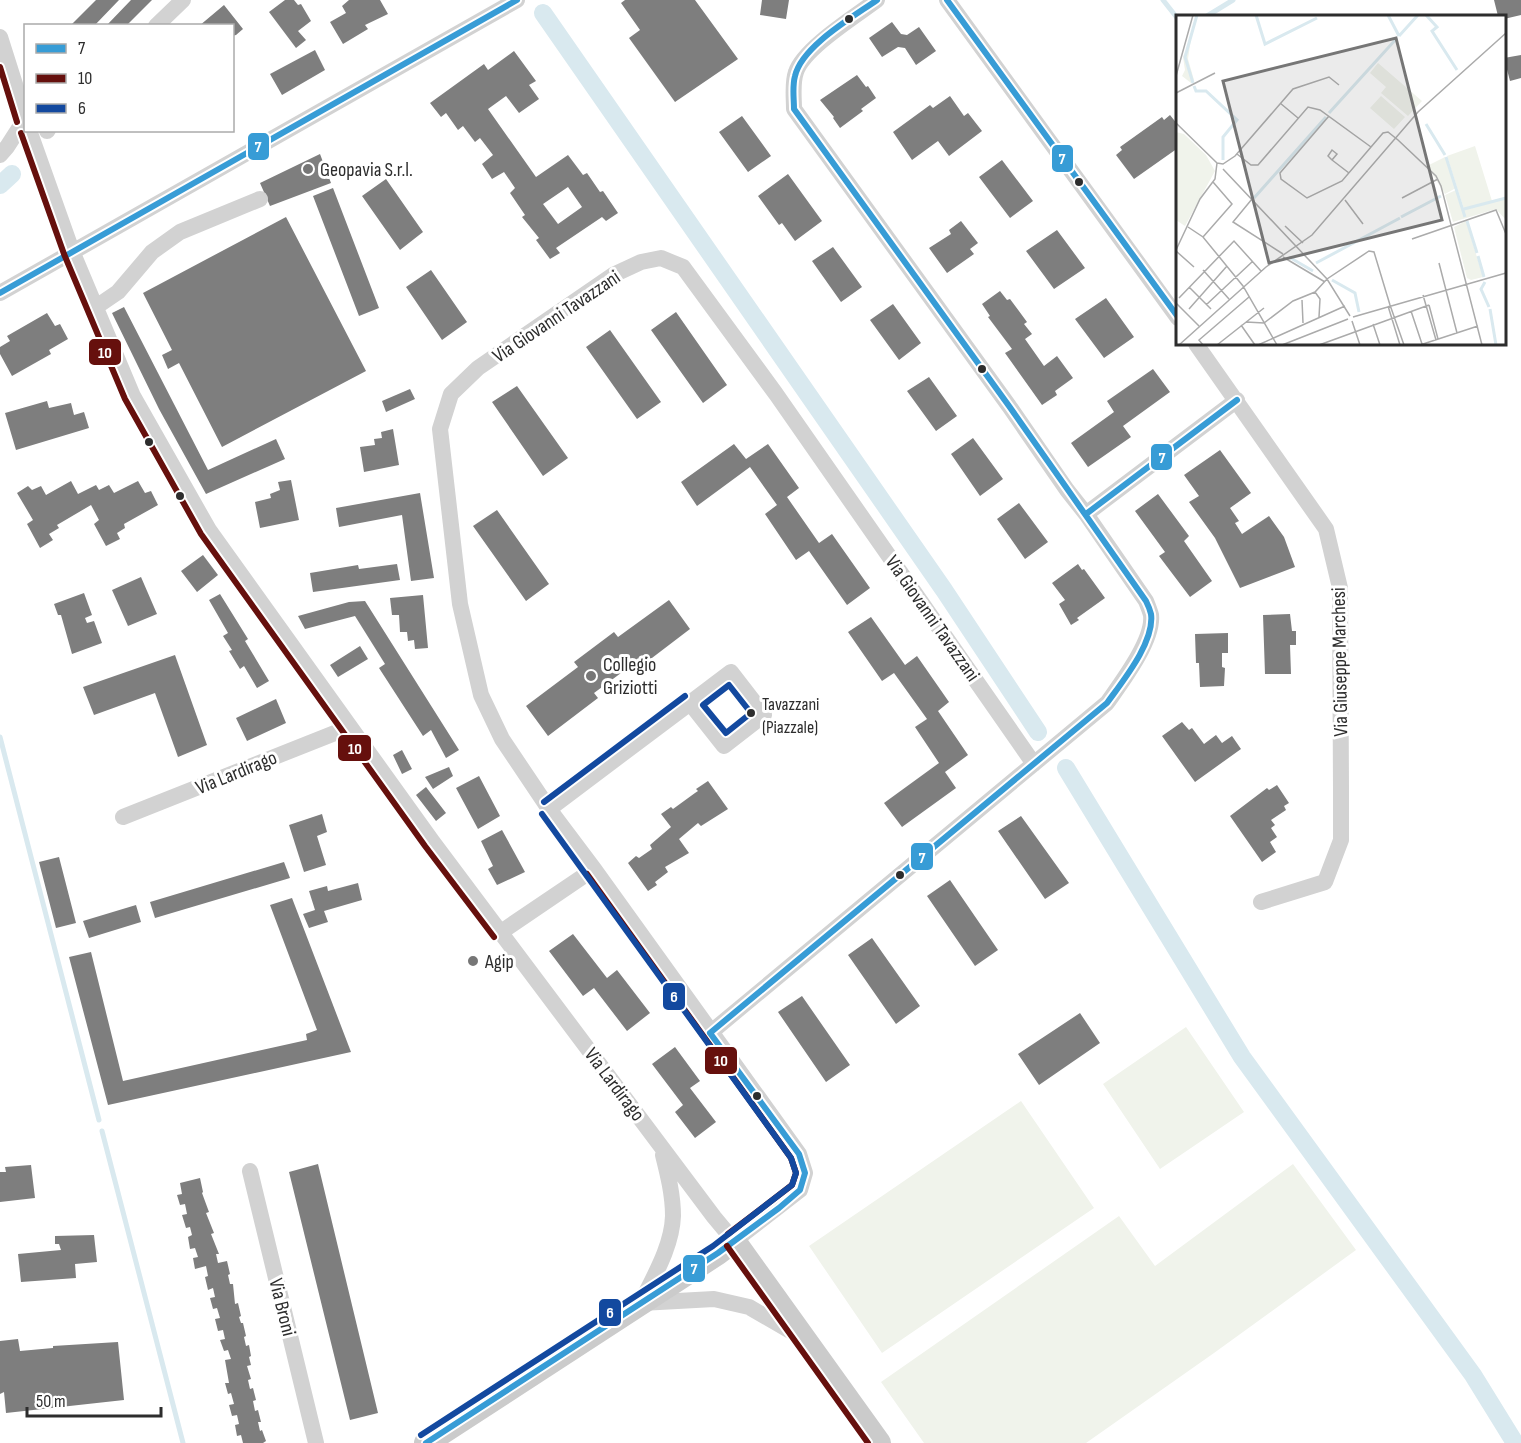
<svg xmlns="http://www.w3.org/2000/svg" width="1521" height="1443" viewBox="0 0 1521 1443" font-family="'Sofia Sans Condensed',sans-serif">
  <rect width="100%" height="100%" fill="#fff"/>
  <path fill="#f0f3eb" d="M1186 1027 1244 1112 1160 1169 1103 1084Z
    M1021 1101 1094 1208 882 1353 809 1246Z
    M1293 1164 1356 1250 1214 1353 1086 1443H924L881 1382 1119 1216 1155 1266Z"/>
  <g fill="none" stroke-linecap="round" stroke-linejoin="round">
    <path stroke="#d9e9ef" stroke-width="5" d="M1163 0 1178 19
      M1207 16 1233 0
      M0 737 99 1120
      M102 1131 183 1443"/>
    <path stroke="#d9e9ef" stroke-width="18" d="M543 13 944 590 1038 732
      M0 185 12 174
      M1066 768 1242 1057 1473 1375 1515 1443"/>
  </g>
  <path fill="#7e7e7e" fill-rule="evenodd" d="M96 0H119L94 26H70Z
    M131 0H152L126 26H106Z
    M285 0H294L298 5 301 4 311 21 298 31 306 40 296 48 269 12Z
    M349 0H380L388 14 365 25 368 29 343 44 330 22 346 13 342 6Z
    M625 0H695L738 59 675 102 629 38 640 30 621 3Z
    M762 0H789L786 19 760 15Z
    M1494 0H1521V15L1504 19V16H1498Z
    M224 5 243 29 236 35 232 36V26H199Z
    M892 22 901 34 907 35 919 27 936 51 916 65 905 48 898 47 882 57 869 38Z
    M315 50 325 70 282 95 270 74Z
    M514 51 536 81 529 85 539 99 519 113 506 96 488 109 536 177 568 155 583 175 587 173 600 192 603 191 618 213 606 221 602 217 556 248 560 253 550 259 536 240 539 238 522 217 525 215 510 193 515 188 504 172 492 179 482 164 493 155 480 138 475 142 463 126 458 130 446 113 441 117 430 103 484 64 488 70ZM568 187 582 207 558 224 543 204Z
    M1521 55V78L1510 81 1504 58Z
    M857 75 866 87 868 86 876 98 861 109 863 111 840 128 833 118 834 117 820 100Z
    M950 96 964 116 968 113 982 131 949 156 938 141 912 160 893 132 930 105 933 108Z
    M1170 115 1178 125V148L1134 179 1116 155 1122 150 1120 147 1162 117 1164 120Z
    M742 116 771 156 748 172 719 132Z
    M320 154 331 183 270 206 260 183Z
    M1002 160 1033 201 1010 218 979 177Z
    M788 174 822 221 795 241 782 223 779 225 758 196Z
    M386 179 423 232 400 250 362 196Z
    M333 188 379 308 359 316 313 196Z
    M286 217 366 371 222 447 179 363 168 369 162 355 172 350 143 293Z
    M961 221 978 243 970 249 974 254 947 273 929 248 951 234 949 230Z
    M1057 230 1085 268 1054 289 1026 251Z
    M833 247 862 287 841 302 812 261Z
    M431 270 467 322 442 340 406 287Z
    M1000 291 1007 300 1010 299 1027 322 1024 324 1032 334 1025 339 1044 366 1057 356 1073 378 1055 391 1057 395 1042 405 1005 353 1012 349 988 317 990 316 982 304Z
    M1106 298 1134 337 1104 358 1075 319Z
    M893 304 921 343 899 360 870 320Z
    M124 307 208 470 276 439 285 459 206 494 159 409 112 313Z
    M676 312 727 385 703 403 651 330Z
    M47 313 55 326 60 324 68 339 49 350 51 354 12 376 0 354V347L10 341 7 336Z
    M610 330 661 402 637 419 586 347Z
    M1153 369 1170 392 1123 426 1131 437 1088 467 1071 443 1114 412 1107 401Z
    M929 377 957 416 936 431 907 391Z
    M517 386 568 458 543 476 492 402Z
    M410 389 415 399 386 412 382 401Z
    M47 401 49 408 71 403 74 415 84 412 89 428 16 450 5 413Z
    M393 429 399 465 364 472 360 447 375 445 374 439 382 438 381 432Z
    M973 438 1003 479 980 496 951 454Z
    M734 444 746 459 768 444 799 488 787 497 819 543 832 534 870 588 847 605 809 551 796 560 765 514 777 505 750 467 697 506 681 482Z
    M1220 450 1251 493 1230 508 1239 521 1235 523 1242 534 1269 516 1284 537 1295 567 1240 588 1215 538 1189 502 1199 496 1184 475Z
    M291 480 299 520 260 528 255 502 271 498 270 494 280 490 278 482Z
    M71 481 78 494 96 485 99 490 109 485 114 493 138 481 145 493 151 491 158 505 124 524 125 528 117 533 120 539 106 546 94 524 99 520 91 505 57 525 59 528 49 534 53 540 40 548 27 524 33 520 17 493 28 486 32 490 41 486 46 495Z
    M420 493 434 578 411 581 402 515 339 527 336 508Z
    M1158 494 1189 536 1184 541 1212 581 1190 597 1159 556 1165 552 1135 511Z
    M1019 503 1048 542 1025 559 997 519Z
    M497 510 549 584 526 601 473 526Z
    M203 555 218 575 197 592 181 571Z
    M397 564 400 580 313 592 310 573 358 565 359 569Z
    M1078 564 1082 570 1084 569 1105 598 1077 618 1079 620 1071 625 1059 604 1065 600 1052 583Z
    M141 577 157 614 128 626 112 590Z
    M84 593 92 615 85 618 87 623 94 621 102 643 72 654 61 615H58L54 604Z
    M220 594 248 639 245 641 269 681 257 688 244 666 240 669 229 651 232 650 223 636 228 633 209 600Z
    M423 595 428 648 415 649 414 640 408 641 407 632H400L399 615H392L390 598Z
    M669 600 690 629 648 661 644 656 594 693 598 698 548 736 526 706 578 667 574 662 614 632 618 637Z
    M365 601 459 750 446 758 431 730 423 736 379 668 385 664 355 616 305 629 298 616 349 602Z
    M1290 614 1292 631H1296V645H1290L1291 674H1265L1263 615Z
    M871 617 905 665 917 656 949 702 938 711 968 755 945 772 956 788 902 827 884 803 939 763 915 727 927 719 894 673 882 681 848 632Z
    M1228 633V653H1222V667L1225 668 1224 686 1200 687 1199 663H1196L1195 634Z
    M360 646 368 659 338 677 330 665Z
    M175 655 207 745 178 757 155 693 94 715 83 687Z
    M276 699 286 723 247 741 236 718Z
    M1182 722 1189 730 1192 728 1204 744 1216 735 1222 743 1232 736 1241 749 1195 782 1162 736Z
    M402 750 412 769 402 774 393 755Z
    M449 767 453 776 433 789 425 777Z
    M479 776 500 816 478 829 456 788Z
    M708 781 728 809 701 826 698 823 679 839 689 853 665 867 668 872 655 882 657 885 648 891 628 863 636 856 639 858 652 849 650 845 671 827 661 814 671 807 673 809 695 793 698 791 696 789Z
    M1277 785 1289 803 1284 806 1286 810 1271 820 1275 825 1271 828 1277 837 1270 842 1276 852 1262 862 1230 816 1267 788 1269 790Z
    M426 787 446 813 436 821 416 795Z
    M322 814 327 832 317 836 326 865 304 872 289 825Z
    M1021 816 1069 883 1045 899 998 831Z
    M502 830 525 872 497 885 488 869 493 866 481 841Z
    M59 857 76 923 56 928 39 862Z
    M284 862 290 878 155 918 150 902Z
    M950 880 998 950 975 966 927 896Z
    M358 883 362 900 324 911 328 922 309 928 303 914 315 910 309 891 327 886 328 891Z
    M292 898 351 1052 108 1105 69 957 91 952 123 1081 307 1040 306 1034 317 1030 270 905Z
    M136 905 141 922 89 938 83 921Z
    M573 934 607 978 617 970 650 1013 627 1031 594 988 583 996 549 951Z
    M872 938 920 1006 896 1024 848 955Z
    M802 996 850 1065 826 1082 778 1012Z
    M1080 1013 1100 1043 1039 1085 1018 1054Z
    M675 1047 700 1081 690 1088 716 1122 695 1138 675 1112 683 1105 652 1064Z
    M318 1164 378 1413 350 1420 289 1172Z
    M31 1165 35 1198 0 1202V1172H6L5 1167Z
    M200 1178 203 1192 202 1193 209 1212 206 1213 214 1233 211 1234 219 1254H216L218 1263 227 1261 230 1274 228 1275 230 1284H233L235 1304 238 1303 241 1316 239 1317 241 1323H243L246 1336 244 1337 246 1346 249 1345 251 1356 249 1357 251 1365 247 1366 251 1379 248 1380 250 1389 253 1388 256 1400 253 1401 255 1411 258 1410 261 1422H258L260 1431 262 1430 266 1441 263 1443H243L241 1435 237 1436 235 1425 239 1424 237 1415 232 1416 229 1405 234 1404 231 1393 228 1394 225 1383H229L225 1360 231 1359 228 1350 224 1351 220 1340 225 1339 223 1330 218 1331 215 1319 220 1318 217 1308 213 1309 210 1298 215 1297 213 1288 208 1290 205 1277 208 1276 206 1266 195 1269 193 1258 198 1257 195 1248 190 1249 188 1237 192 1235 190 1227 186 1228 182 1215 187 1214 185 1204 180 1205 177 1195 182 1194 180 1183Z
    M94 1235 97 1262 75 1264 76 1278 21 1282 18 1254 61 1250 59 1244H55V1236Z
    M18 1339 20 1351 53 1348V1346L118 1342 124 1400 6 1413 4 1392 0 1394V1341Z"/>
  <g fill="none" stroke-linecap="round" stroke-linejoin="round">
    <path stroke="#d2d2d2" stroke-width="16" d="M947 0 1178 318
      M156 26 183 0
      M0 37 26 119
      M29 130 72 251 133 396 209 530 432 841 714 1217 734 1241 800 1190 805 1173 799 1154 594 869 549 809 502 739 481 695 460 604 440 429 451 394 478 368 613 275 641 262 661 258 683 267 776 394 1034 764
      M47 131 48 130
      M0 155 7 147 25 119
      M0 293 517 0
      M96 307 118 292 152 252 180 232 260 199
      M1196 344 1326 529 1340 588 1341 788V840L1325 882 1261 902
      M1086 514 1237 400
      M549 809 690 703 724 746 764 715 731 672 690 703
      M123 817 350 727
      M501 932 594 869
      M710 1033 1107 703C1121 683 1154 640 1151 615 1150 611 1148 606 1146 601L1086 514 1067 490 1009 406 794 109C794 97 792 83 796 72 804 48 856 16 877 0
      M663 1155C668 1175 673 1195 673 1216 672 1246 654 1276 641 1303L714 1299 749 1307 794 1333
      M250 1171 316 1443"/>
    <path stroke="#cbcbcb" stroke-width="24" d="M426 1443 718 1253 734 1241 879 1443"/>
    <defs>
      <path id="bus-1" d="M947 0 1178 317
        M0 293 517 0
        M1086 514 1237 400
        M710 1033 1107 703C1122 682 1155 642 1151 614 1150 610 1148 605 1146 601L1009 406 794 109C794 98 792 87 795 76 802 46 853 17 877 0
        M426 1443 718 1253 779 1208 800 1190 805 1173 799 1154 710 1033"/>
      <path id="bus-2" d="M0 67 17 122
        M21 133 64 254 125 399 201 534 425 846 494 937
        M587 874 791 1158 796 1173 792 1185 728 1234
        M727 1246 868 1443"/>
      <path id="bus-3" d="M729 685 751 713 726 733 703 705Z
        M544 802 685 696
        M421 1435 713 1246 792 1185 796 1173 791 1158 542 814"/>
    </defs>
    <use href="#bus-1" stroke="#fff" stroke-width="10"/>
    <use href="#bus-2" stroke="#fff" stroke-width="10"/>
    <use href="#bus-3" stroke="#fff" stroke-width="10"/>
    <use href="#bus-1" stroke="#379cd6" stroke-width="6"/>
    <use href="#bus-2" stroke="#66100d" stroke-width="6"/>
    <use href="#bus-3" stroke="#13499f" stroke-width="6"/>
  </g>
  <g fill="#2d2d2d" stroke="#fff" stroke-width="2">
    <circle cx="849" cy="19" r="5"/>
    <circle cx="1079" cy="182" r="5"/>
    <circle cx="982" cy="369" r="5"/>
    <circle cx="149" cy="442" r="5"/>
    <circle cx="180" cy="496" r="5"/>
    <circle cx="751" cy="713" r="5"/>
    <circle cx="900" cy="875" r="5"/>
    <circle cx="757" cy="1096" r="5"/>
  </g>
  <g fill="#767676" stroke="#fff" stroke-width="2">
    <circle cx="308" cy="169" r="6"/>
    <circle cx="591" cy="676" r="6"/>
    <circle cx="473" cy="961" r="6"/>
  </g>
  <g text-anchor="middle" stroke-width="6" stroke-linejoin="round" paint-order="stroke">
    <g font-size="18" fill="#2d2d2d" stroke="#fff" text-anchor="start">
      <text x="762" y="710">Tavazzani<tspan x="762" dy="23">(Piazzale)</tspan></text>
    </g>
    <g font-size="20" fill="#2d2d2d" stroke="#fff" text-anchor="start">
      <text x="320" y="176">Geopavia S.r.l.</text>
      <text x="603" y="671">Collegio<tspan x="603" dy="23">Griziotti</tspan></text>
      <text x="485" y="968">Agip</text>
    </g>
    <g font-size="20" fill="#2d2d2d" stroke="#fff">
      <text transform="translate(556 316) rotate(-34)" y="7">Via Giovanni Tavazzani</text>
      <text transform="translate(933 618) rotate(55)" y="7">Via Giovanni Tavazzani</text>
      <text transform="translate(1339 662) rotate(-91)" y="7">Via Giuseppe Marchesi</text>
      <text transform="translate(236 772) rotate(-22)" y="7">Via Lardirago</text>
      <text transform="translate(615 1084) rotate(53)" y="7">Via Lardirago</text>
      <text transform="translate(283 1307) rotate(76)" y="7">Via Broni</text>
    </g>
  </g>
  <g transform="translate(1176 15)">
    <rect width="330" height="330" fill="#fff"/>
    <path d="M15 24 12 44 18 65 15 68 6 61 9 55 7 42ZM202 48 246 86 232 101 205 78 210 72 194 58ZM205 81 229 102 218 114 194 93ZM0 117 8 119 30 140 39 156 9 211 0 205ZM299 131 316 186 330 183V205L320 194 277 207 269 180 280 175 287 195 296 193 288 194 271 141ZM269 142 280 173 269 179 251 151ZM290 206 307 262 295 265 291 263 278 212Z" fill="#f0f3eb"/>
    <path fill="none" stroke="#d9e9ef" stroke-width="3" d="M80 0 89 29 141 3M212 0 223 21M250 0 261 12 256 16 281 55M223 21 242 0M17 68 9 42 21 0M18 71 20 76H30L61 105 47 122V145M153 98 221 23M250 109 269 140M270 142 289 202M78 183 150 102M288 194 330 183M225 202 265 181M291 206 301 238M302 241 308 262M113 242 137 256M140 248 224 203M156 265 179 278 183 297M309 267 305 274 313 292M314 294 320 330"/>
    <path fill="none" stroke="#ababab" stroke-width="1.5" d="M0 61 17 0M0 78 39 58M104 88 122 103M153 101 104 158 105 164 131 183 166 166 207 118 212 117 222 125 260 161 265 171 306 330M0 108 41 148M61 139 75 150H82L132 92 144 95 195 132M156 145 152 141 156 135 161 139 156 145 173 158M41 148 47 149 59 141 117 74 153 62 163 70M47 154 151 264 174 301M226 183 262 164M76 184 57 207 107 239M169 185 187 209M109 211 127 228M12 212 27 222 67 271 101 330M27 222 56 189 37 167M236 224 320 195 330 219M0 235 24 184 39 164 41 148M0 236 18 252M107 242 149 267M263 248 281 318M27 255 53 284M13 272 35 294M139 277 144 284 143 302M247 280 260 325M3 283 58 226 85 256M126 285 127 308M0 288 23 311M30 290 77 246M214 290 228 330M253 290 262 324M212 291 224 330M13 294 51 251M235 296 246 329M177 302 330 258M176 306 184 330M70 307 88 308 117 286 139 277 151 264 193 236 198 237 214 290M197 309 204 330M65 310 79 330M3 330 90 252 136 220 242 97 330 18M27 330 23 325 73 282M41 330 88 293M82 330 169 291M106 330 172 304M143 330 253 290M244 330 302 311"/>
    <path fill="#767676" fill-opacity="0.15" stroke="#767676" stroke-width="3" d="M220 23 266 205 93 248 47 66Z"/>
    <rect width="330" height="330" fill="none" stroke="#2d2d2d" stroke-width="3"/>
  </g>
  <g stroke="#fff" stroke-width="2">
    <rect x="247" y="132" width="23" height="29" rx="6" fill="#379cd6"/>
    <rect x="1051" y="144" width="23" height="29" rx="6" fill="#379cd6"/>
    <rect x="88" y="338" width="34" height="28" rx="6" fill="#66100d"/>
    <rect x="1150" y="443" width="23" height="28" rx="6" fill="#379cd6"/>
    <rect x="337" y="734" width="35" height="28" rx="6" fill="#66100d"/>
    <rect x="910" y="842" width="24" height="29" rx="6" fill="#379cd6"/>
    <rect x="662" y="982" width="24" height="29" rx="6" fill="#13499f"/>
    <rect x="704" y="1046" width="34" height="29" rx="6" fill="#66100d"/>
    <rect x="682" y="1254" width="24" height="29" rx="6" fill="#379cd6"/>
    <rect x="598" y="1298" width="24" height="29" rx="6" fill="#13499f"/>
  </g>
  <g font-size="16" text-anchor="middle" font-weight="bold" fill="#fff">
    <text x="258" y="152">7</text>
    <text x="1062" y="164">7</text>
    <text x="105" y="358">10</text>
    <text x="1162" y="463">7</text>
    <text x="355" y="754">10</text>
    <text x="922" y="863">7</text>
    <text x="674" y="1002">6</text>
    <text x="721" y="1066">10</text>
    <text x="694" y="1274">7</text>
    <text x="610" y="1318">6</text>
  </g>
  <rect x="24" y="24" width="210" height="108" fill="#ffffff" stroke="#ababab" stroke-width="1.5"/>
  <rect x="36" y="44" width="30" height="9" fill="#379cd6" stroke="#ababab" stroke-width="1.5"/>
  <text x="78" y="54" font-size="18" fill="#2d2d2d">7</text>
  <rect x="36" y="74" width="30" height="9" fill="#66100d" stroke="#ababab" stroke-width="1.5"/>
  <text x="78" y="84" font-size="18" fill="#2d2d2d">10</text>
  <rect x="36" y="104" width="30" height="9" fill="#13499f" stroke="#ababab" stroke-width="1.5"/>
  <text x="78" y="114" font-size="18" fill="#2d2d2d">6</text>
  <path d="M27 1407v9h134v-9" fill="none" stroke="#2d2d2d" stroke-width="3"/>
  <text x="36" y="1407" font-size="18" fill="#2d2d2d" stroke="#ffffff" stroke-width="4.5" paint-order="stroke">50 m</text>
</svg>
